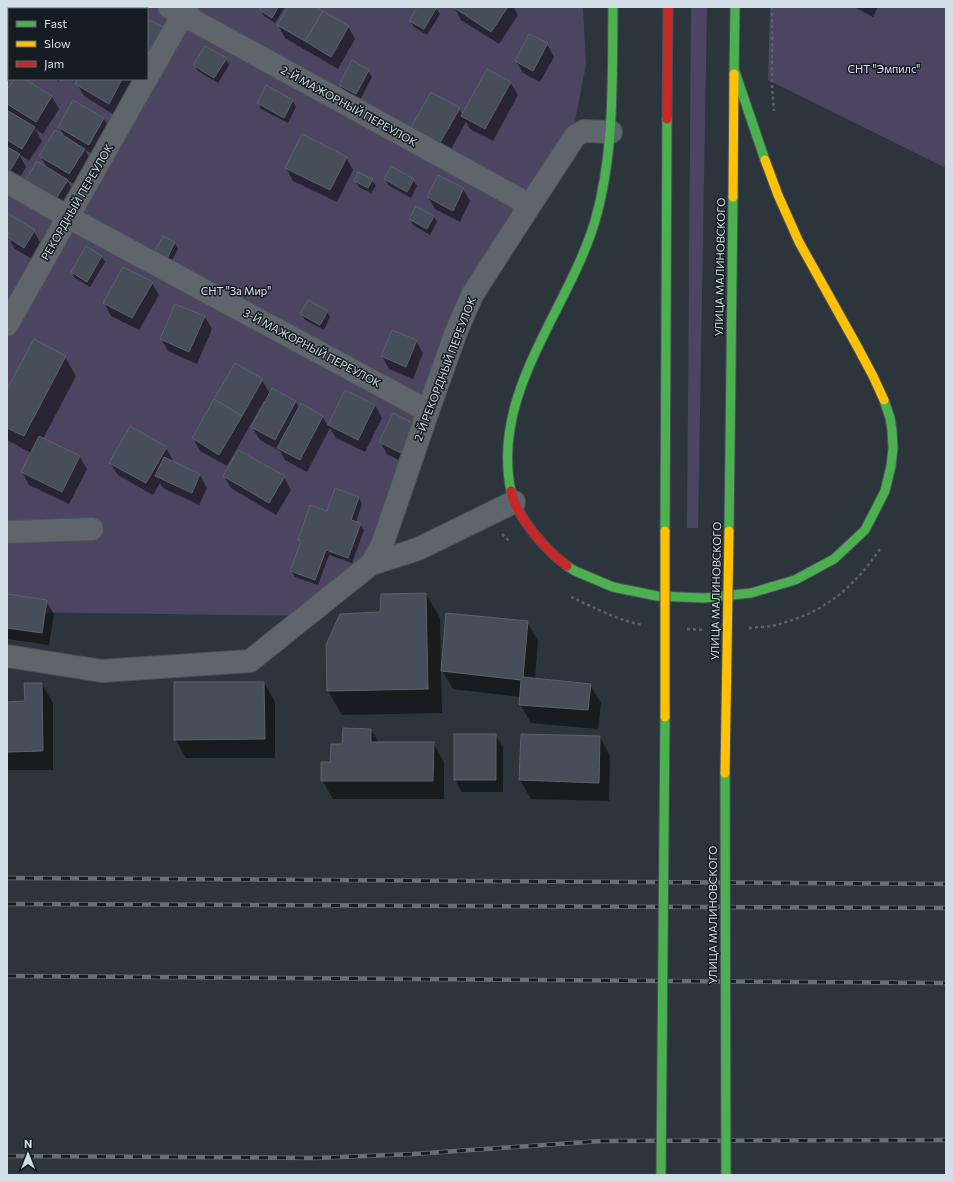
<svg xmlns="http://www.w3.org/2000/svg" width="953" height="1182" viewBox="0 0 953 1182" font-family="Commissioner,sans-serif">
  <rect width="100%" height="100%" fill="#2b353b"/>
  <path fill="#4b4561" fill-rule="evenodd" d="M7 7H583L586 65 570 147 476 303 375 571 318 616 7 612ZM9 9H147V79H9Z
    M691 7H707L698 528H687Z
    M770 7H946V168L768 80Z"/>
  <path fill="#0007" d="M263 7H285L275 23 264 16 261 10Z
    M289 7H315L348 26 355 39 338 69 285 38 278 25Z
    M419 7H435L440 14 427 35 414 27 410 21Z
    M454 7H513L518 15 499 44 461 20Z
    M854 7H878L873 17Z
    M147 20 163 28 147 57Z
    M547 44 554 57 540 82 523 73 516 61Z
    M226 59 229 65 218 83 198 71 194 65Z
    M368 71 372 77 360 100 344 91 340 85Z
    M15 79H23L52 97 59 109 43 134 35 129 42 141 29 161 19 154 26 167 14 188 7 184V112L9 113 7 109V92Z
    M54 79H60L59 82Z
    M79 79H136L116 116 84 96 77 84Z
    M510 82 518 95 493 141 470 129 466 122 446 158 411 129 459 109 463 116Z
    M266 87 293 101 296 107 288 123 261 109 258 103Z
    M73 102 104 119 111 131 97 157 85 150 92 162 77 186 67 180 74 193 63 212 33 194 48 169 40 156 65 137 59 127Z
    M346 157 353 170 337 202 293 181 286 168Z
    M385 179 413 180 417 186 411 198 388 185Z
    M372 180 376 186 371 193 359 187 355 181Z
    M463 189 470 201 460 222 435 209 428 197Z
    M7 214 34 231 41 244 32 259 15 249 10 240 7 238Z
    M434 216 437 222 430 235 413 225 410 219Z
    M175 243 178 249 168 268 154 256Z
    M87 247 101 256 105 262 90 287 75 278 72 272Z
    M152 283 159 295 139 330 111 316 104 303Z
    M327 311 330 317 324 330 305 320 301 314Z
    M205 317 212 329 197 364 168 351 161 339Z
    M416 341 423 353 413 379 389 369 382 356Z
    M65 357 76 376 43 439 80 457 87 469 69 504 29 485 22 472 31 453 7 440V391Z
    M262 380 270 394 273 390 296 402 299 408 322 416 328 426 345 391 375 405 382 418 365 452 336 438 330 428 307 472 285 460 280 451 260 440 252 427 266 402 264 401 227 466 200 451 193 438Z
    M416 426 410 466 387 454 380 442Z
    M166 448 173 460 172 462 200 475 207 488 199 505 163 488 160 483 153 495 118 475 110 463Z
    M224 476 284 477 291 490 276 515 231 488Z
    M359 498 362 504 356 522 360 524 364 530 352 563 329 555 318 585 295 577 291 571 301 544 299 540 328 512Z
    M426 594 440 618 441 666 527 622 538 641 535 679 590 685 601 703 598 729 531 723 520 704 521 697 453 689 441 669 442 713 342 715 328 691 381 613Z
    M7 595 46 601 54 614 49 645 7 639Z
    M264 683 275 702V758H186L175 739Z
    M42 684 53 703V770H7V703L26 702Z
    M371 730 379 743H433L444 762V799H333L322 780 331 763 343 745Z
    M495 735 503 747V792H462L455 780Z
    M600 737 610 756 609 801 531 799 520 780Z"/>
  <path fill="#464e59" stroke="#5b6268" d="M261 7H278L272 18 260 10Z
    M288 7H316L323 11 305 41 277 25Z
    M417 7H437L424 29 409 21Z
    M453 7H508L491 32Z
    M323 11 349 26 331 57 305 41Z
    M147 19 163 27 152 51 147 48Z
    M529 34 548 43 533 71 515 61Z
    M205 46 227 58 214 78 193 65Z
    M352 60 369 70 356 94 339 85Z
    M487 69 511 82 485 129 461 116Z
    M14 79H25L52 96 36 122 7 104V90Z
    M78 79H122L109 104 75 84Z
    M266 85 293 100 284 118 257 103Z
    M431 92 460 108 438 146 410 129Z
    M73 100 104 118 89 145 58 127Z
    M7 110 35 127 22 149 7 140Z
    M55 130 85 149 69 174 39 156Z
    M302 134 347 157 330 190 285 168Z
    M7 147 20 154 7 176Z
    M37 161 68 180 55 200 25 181Z
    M391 166 414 179 407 192 384 179Z
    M358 172 373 179 368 188 354 181Z
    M438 175 464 188 453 211 427 197Z
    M416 206 434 216 427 229 409 219Z
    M7 213 35 230 24 248 7 237 9 232 7 231Z
    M163 236 175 242 165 263 152 256Z
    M86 246 102 256 87 282 71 272Z
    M123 267 153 282 132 318 103 303Z
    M308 300 328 311 320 325 300 314Z
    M175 304 205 316 189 352 160 339Z
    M392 330 417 340 406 367 381 356Z
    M34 339 66 356 24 436 7 428V389Z
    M235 363 263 379 242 416 214 399Z
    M272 388 296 401 275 440 251 427Z
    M345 390 375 405 358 440 328 425Z
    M214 399 242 416 219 455 192 438Z
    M301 403 323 416 300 460 277 448Z
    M393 413 417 425 403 454 379 442Z
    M130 426 167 447 146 483 109 463Z
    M39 436 80 456 62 492 21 472Z
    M238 450 285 476 269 503 223 476Z
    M164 457 200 474 192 493 155 476Z
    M335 488 359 497 351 520 361 523 348 558 326 550 315 580 290 571 301 541 298 540 310 505 327 511Z
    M426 593 428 689 327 691 326 645 340 614 380 612 381 594Z
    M7 594 47 600 42 633 7 628Z
    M446 613 528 621 523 677 591 684 588 710 519 705 521 680 441 671Z
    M174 682H264L265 739 174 740Z
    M24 683H42L43 751 7 752V702L25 701Z
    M343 728 371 729V742H434L433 781H321V762H330L331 744H342Z
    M454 734H496V780H454Z
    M521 734 600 736 599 783 519 780Z"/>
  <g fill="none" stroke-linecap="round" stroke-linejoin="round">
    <defs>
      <path id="street" d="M169 7 530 205
        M147 78 187 7
        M7 182 68 217 428 411
        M7 325 146 79
        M7 532 92 529
        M371 564 382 545 428 411 456 332 472 295 530 205 575 136 584 131 611 132
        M7 656 102 671 250 661 371 564 418 549 514 502"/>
      <path id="fast" d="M734 69 765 160
        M734 74 735 7
        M511 491C490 393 569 309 595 221 615 152 612 78 613 7
        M665 531 667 119
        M729 531 733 197
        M567 566 575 571 613 587 657 596 704 598 751 593 795 580 834 559 865 530 885 491 891 466 893 448 892 430 890 418 884 400"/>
      <path id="slow" d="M765 160 778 195 799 242 857 346 873 376 884 400
        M733 197 734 74"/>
      <path id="jam" d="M667 119 668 7
        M511 491C517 518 546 550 567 566"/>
    </defs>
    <use href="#street" stroke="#4a5359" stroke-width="24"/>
    <use href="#fast" stroke="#4a5359" stroke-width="11"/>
    <use href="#slow" stroke="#4a5359" stroke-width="11"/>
    <use href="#jam" stroke="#4a5359" stroke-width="11"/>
    <path stroke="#5c6367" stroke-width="2.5" stroke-dasharray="3 3" stroke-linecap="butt" d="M772 7V87L774 111
      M502 534 510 542
      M571 597C593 607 619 621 643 625
      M749 628C756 627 764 627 771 626 777 625 783 623 789 621 829 609 857 583 880 549
      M687 629 704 630"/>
    <use href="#street" stroke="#5f666b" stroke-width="22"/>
    <use href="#fast" stroke="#4caf50" stroke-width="9"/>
    <use href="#slow" stroke="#ffc107" stroke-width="9"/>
    <use href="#jam" stroke="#c62828" stroke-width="9"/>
    <defs>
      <path id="rail" d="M7 878 946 884
        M7 904 946 908
        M7 976 946 983
        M7 1156 316 1158 414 1154 602 1141 946 1140"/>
    </defs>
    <use href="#rail" stroke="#687074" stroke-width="4.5"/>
    <use href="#rail" stroke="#151d22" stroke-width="3" stroke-dasharray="9" stroke-linecap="butt"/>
    <defs>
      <path id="fast-bridge" d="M725 773 726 1175
        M661 1175 665 717"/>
      <path id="slow-bridge" d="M665 531V717
        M725 773 729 531"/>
    </defs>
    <use href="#fast-bridge" stroke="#4a5359" stroke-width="11" stroke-linecap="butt"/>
    <use href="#slow-bridge" stroke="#4a5359" stroke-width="11" stroke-linecap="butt"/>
    <use href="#fast-bridge" stroke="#4caf50" stroke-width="9"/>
    <use href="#slow-bridge" stroke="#ffc107" stroke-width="9"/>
  </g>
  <g text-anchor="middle" stroke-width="3" stroke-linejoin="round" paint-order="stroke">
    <g font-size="11" fill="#e4ddfa" stroke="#151d22">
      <text x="884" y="73">СНТ "Эмпилс"</text>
      <text x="236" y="295">СНТ "За Мир"</text>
    </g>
    <g font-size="11" fill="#d3dfe6" stroke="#151d22">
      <text transform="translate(349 106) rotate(29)" y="4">2-Й МАЖОРНЫЙ ПЕРЕУЛОК</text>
      <text transform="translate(77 202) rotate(-60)" y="4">РЕКОРДНЫЙ ПЕРЕУЛОК</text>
      <text transform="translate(720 267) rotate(-89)" y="4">УЛИЦА МАЛИНОВСКОГО</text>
      <text transform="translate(312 348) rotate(28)" y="4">3-Й МАЖОРНЫЙ ПЕРЕУЛОК</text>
      <text transform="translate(445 369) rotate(-69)" y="4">2-Й РЕКОРДНЫЙ ПЕРЕУЛОК</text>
      <text transform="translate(716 591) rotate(-89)" y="4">УЛИЦА МАЛИНОВСКОГО</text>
      <text transform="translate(713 915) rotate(-90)" y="4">УЛИЦА МАЛИНОВСКОГО</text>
    </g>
  </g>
  <rect width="953" height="1182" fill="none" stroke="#d3dfe6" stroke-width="16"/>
  <rect x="8" y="8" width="140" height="72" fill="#151d22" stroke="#616b70"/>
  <rect x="16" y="21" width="20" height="6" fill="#4caf50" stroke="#616b70"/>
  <text x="44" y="28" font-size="12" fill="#d3dfe6">Fast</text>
  <rect x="16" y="41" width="20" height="6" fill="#ffc107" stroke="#616b70"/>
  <text x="44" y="48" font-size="12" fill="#d3dfe6">Slow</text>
  <rect x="16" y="61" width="20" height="6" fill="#c62828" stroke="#616b70"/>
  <text x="44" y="68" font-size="12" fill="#d3dfe6">Jam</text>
  <g transform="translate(28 1154)" stroke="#151d22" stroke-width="3" paint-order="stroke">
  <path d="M0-3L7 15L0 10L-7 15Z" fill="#d3dfe6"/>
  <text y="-6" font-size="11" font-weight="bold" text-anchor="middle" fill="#d3dfe6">N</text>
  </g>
</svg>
